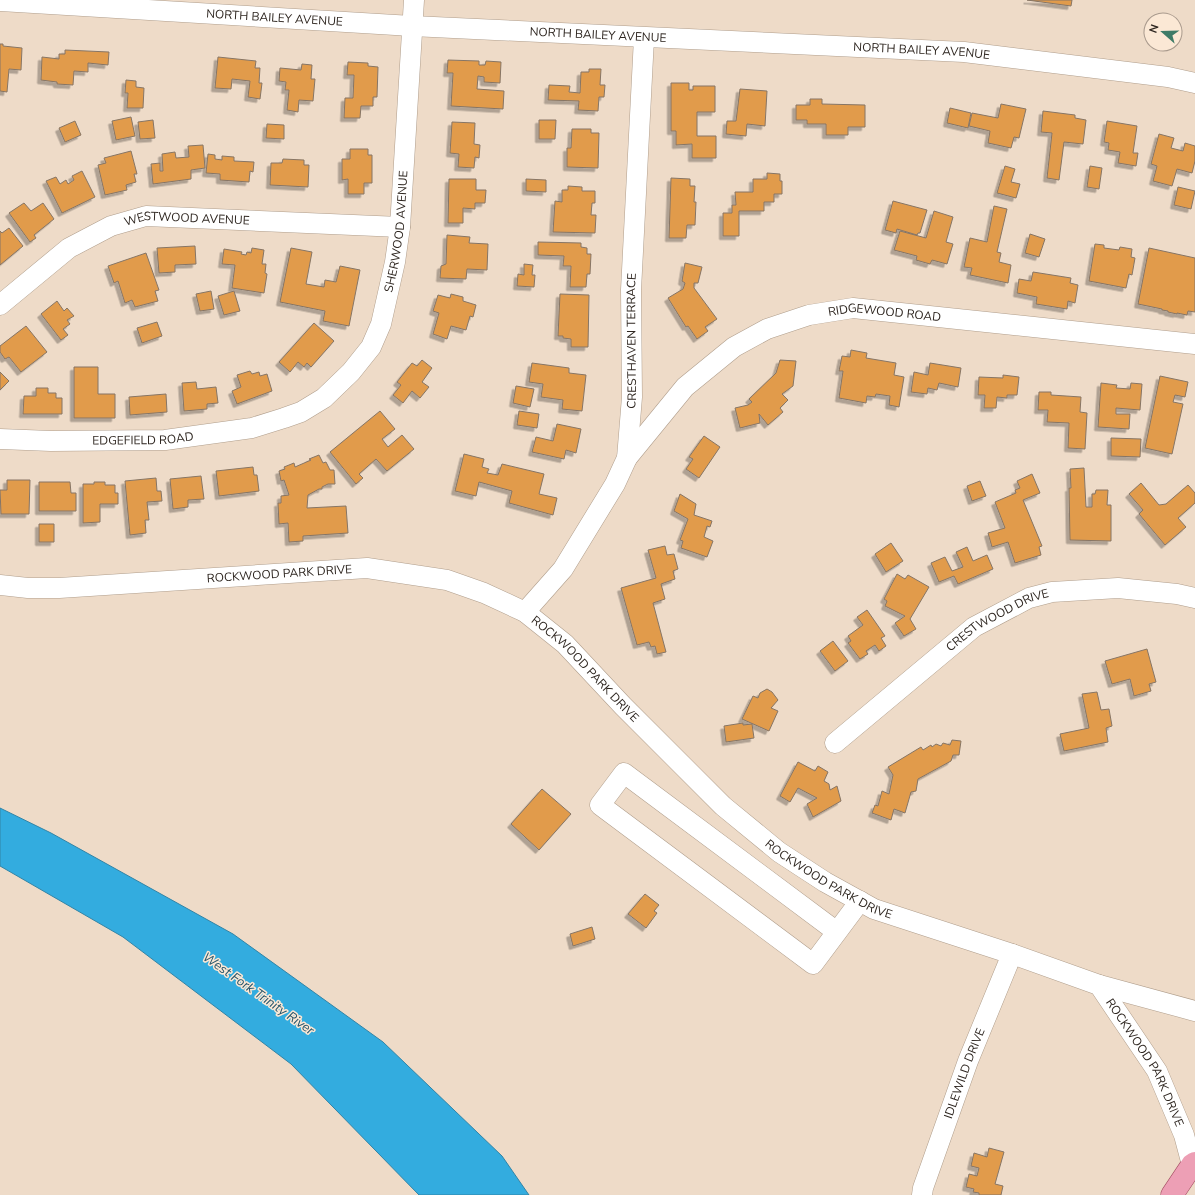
<svg xmlns="http://www.w3.org/2000/svg" width="1195" height="1195" viewBox="0 0 1195 1195" font-family="'Nunito Sans',sans-serif">
  <defs>
    <filter id="shadow"><feDropShadow dx="-3.5" dy="3.5" stdDeviation="0" flood-color="#0004"/></filter>
  </defs>
  <rect width="100%" height="100%" fill="#eedbc8"/>
  <path fill="#33acdf" stroke="#3284a6" d="M0 808 51 833 233 934 383 1042 502 1156 529 1195H419L291 1064 123 937 0 866Z"/>
  <path fill="#e19b4c" stroke="#867565" filter="url(#shadow)" d="M1027 0H1072L1071 6Z
    M0 44H3V46L22 48 21 70 9 69 7 92 0 91Z
    M65 50 109 52 108 65 88 63V72L74 71 73 85 57 84V82L41 80 42 57 59 59V54H65Z
    M218 57 256 61 255 68H260L259 83H262L260 99 248 97 250 81 232 79 231 89 215 88Z
    M448 60 479 61V65H485L486 61 501 62 500 83 484 82V77L478 76 477 89 504 91 503 109 451 106 453 73H447Z
    M348 62 368 63V66L378 67 377 97H373V106H361L360 118H344L345 98H353L354 75H347Z
    M302 64 312 65 311 79H315L313 101 299 100 298 112 287 110 289 90H285L286 82 279 81 280 68 301 70Z
    M589 69H601L600 85H605L604 97H599L598 111 578 110 579 101 548 100 549 85 570 86 569 92 580 93 581 72H589Z
    M126 80 136 81V87L144 88 143 108H127L128 93H125Z
    M671 83H689V90H693V86H715V112H697V136H716V158H692V144L676 145V131H671Z
    M740 89 767 91 765 126 747 124 746 136 726 134 727 121H736Z
    M810 99H822V104L865 105V127H848V135H826V124H807V120H796V105H810Z
    M1001 104 1026 109 1019 138 1014 137 1011 148 988 143 990 131 969 126 972 113 998 118Z
    M950 108 971 113 968 128 947 123Z
    M1043 111 1075 115V118L1086 120 1083 144 1064 142 1059 180 1047 178 1052 133 1041 132Z
    M131 117 135 136 116 140 112 121Z
    M153 120 155 138 140 139 138 122Z
    M539 120H556L555 139H539Z
    M75 121 81 135 65 142 59 128Z
    M1107 121 1137 126 1133 153H1138L1136 166 1118 163 1120 152 1108 150 1109 143 1104 142Z
    M452 122 475 123 474 144 480 145 479 158 475 157 474 168 458 167 459 154 450 153Z
    M267 124 284 125V139L266 138Z
    M572 129H591V133H599L598 168 567 167V148H571Z
    M1159 134 1174 138 1171 148 1183 151 1185 143 1195 146V161L1192 173 1177 169 1172 186 1153 181 1157 166 1151 164Z
    M203 145 205 168 191 170V179L153 184 151 164 160 163V171H163L162 154 175 152 176 158 189 157 188 146Z
    M350 149H368V155H372V183H364V194H348V179L342 180V159H350Z
    M131 151 137 174H134L136 182 126 185 127 190 105 195 98 165 106 163 104 158Z
    M208 154 215 155V159L222 160V156L234 157V161L254 162 253 172 250 171 249 182 220 180V174L206 173Z
    M283 159 304 160V165H309L308 187 270 185 271 163H282Z
    M1005 166 1015 169 1011 182 1020 184 1016 198 997 193Z
    M1090 166 1102 168 1099 189 1087 187Z
    M82 171 95 197 62 213 46 181 56 177 60 184 66 180 68 184 74 180 72 176Z
    M767 173 780 174V181H782V194H774V202H764V211H739V236H723V213H732V205H736L735 192H753V179H767Z
    M671 178 690 179V186H695L694 202H696L695 225H687L686 238H669Z
    M449 179H476V190H486L485 203H475V209L463 208V223H448Z
    M526 179 546 180V192L526 191Z
    M568 186 582 187V191H595V203H592L591 215H596L595 233 553 232 555 201 562 202V190H568Z
    M1178 187 1195 191 1191 209 1174 205Z
    M893 201 927 210 920 233H918L917 235 897 229 896 233 885 230Z
    M24 203 31 211 43 203 54 219 34 235 36 238 30 242 9 213Z
    M994 206 1007 209 997 252 1001 253 999 262 1011 265 1008 283 970 275 972 268 964 267 970 238 987 242Z
    M934 211 953 217 946 242 953 244 947 264 932 260 930 264 916 260 917 256 894 250 900 231 926 238Z
    M9 228 23 246 0 265V231L2 233Z
    M1030 234 1045 239 1039 257 1025 253Z
    M447 235 470 237 469 243 488 244 487 270 467 269 466 279 440 278 441 266 446 264Z
    M538 242 581 243V247L587 248V254H591L590 274H587L586 287H570L571 266H563L564 256 538 255Z
    M1095 244 1104 245V248L1119 250 1120 247 1132 249 1131 257 1135 258 1132 275 1129 274 1126 288 1089 281Z
    M195 246 196 264 175 265V272L159 273 157 248Z
    M252 248 264 250 262 264H266L265 273 267 274 264 293 232 288 235 265 222 264 224 249 242 252 241 254 246 255 247 252 251 253Z
    M291 248 312 252 306 284 324 287 325 280 336 282 340 266 360 270 349 326 323 321 325 311 280 302Z
    M1149 248 1195 258V312L1188 311 1187 315 1177 313V314L1168 312V311L1162 310V309L1138 304Z
    M146 253 159 290 155 291 158 301 135 307 132 300 125 303 118 281 114 283 108 266Z
    M685 263 702 267 698 283H694V288L717 319 705 327 708 331 697 339 688 326 686 327 668 298 683 289 685 283 682 281Z
    M524 264 533 265 532 275H535L534 287 517 286 518 274 524 275Z
    M1033 272 1071 278 1070 283 1078 285 1075 303 1068 301 1067 309 1036 304 1037 297 1017 293 1019 279 1031 281Z
    M211 291 214 309 200 311 196 294Z
    M234 291 240 311 224 315 218 296Z
    M451 294 463 297V301L476 305 473 317 470 316 466 330 451 326 447 339 433 334 439 313 433 311 438 295 450 298Z
    M560 294 589 295 588 347H571V339L563 338V336H558Z
    M57 301 64 311 67 308 74 316 67 320 70 324 63 329 68 335 61 340 41 314Z
    M157 322 162 336 142 343 137 328Z
    M314 323 334 341 311 367 307 363 304 367 298 362 290 372 279 362Z
    M26 326 47 352 21 372 9 357 5 359 0 352V346Z
    M851 350 867 353 866 358 896 363 894 375 904 377 899 407 889 405 890 396 876 394 875 397 867 396 866 403 839 398 843 371H839L842 356 850 357Z
    M422 360 432 368 422 382 429 387 420 398 412 391 403 403 393 395 401 385 397 382 412 363 417 366Z
    M780 360 796 361 793 386 782 394 788 400 780 408 783 412 768 425 759 414 760 423 740 428 735 408 748 405 752 402 749 399 776 373Z
    M532 363 569 368V373L586 375 582 411 562 409 563 400 541 397 543 384 529 382Z
    M930 363 961 368 958 387 939 383 937 390 928 388 927 394 911 392 914 372 928 375Z
    M74 367H98V394H115V418H74Z
    M250 371 252 374 259 372 260 376 267 374 272 391 237 404 232 391 241 387 237 375Z
    M0 372 9 381 0 390Z
    M1003 375 1019 377 1017 395H1007V398L997 397 996 408H984L985 395H978L979 377 1003 378Z
    M1160 376 1188 382 1185 397 1175 395 1173 402 1183 404 1172 454 1145 448Z
    M196 382 197 389 216 387 218 403 207 404V409L184 411 182 383Z
    M1101 383 1117 385 1116 388 1130 389 1131 383 1142 384 1140 410 1116 408V414H1130L1129 429 1098 427Z
    M516 386 534 389 530 407 513 403Z
    M36 388H48V393H56V398H62V414H23L24 396H36Z
    M1039 392H1051V395L1081 397 1080 412 1087 413 1085 449 1068 448 1069 423 1047 422 1048 410H1038Z
    M166 394 167 412 130 415 129 397Z
    M380 411 395 429 382 439 388 447 402 435 414 449 387 471 376 459 359 474 363 478 356 484 330 452Z
    M519 411 539 414 537 428 517 425Z
    M557 424 581 429 576 453 566 450 564 459 532 452 536 437 553 441Z
    M704 436 720 447 699 478 686 469 693 459 689 457Z
    M1111 438 1141 439 1140 457 1111 456Z
    M464 454 484 459 482 467 489 469 487 473 498 475 502 464 544 474 539 494 557 498 553 515 509 503 512 491 479 482 476 496 455 491Z
    M319 455 323 463 326 462 330 470H334L335 484H328L322 487V489H319L308 495 307 508 346 506 348 533 303 536V541L289 542 288 523 279 524 278 503H281V496L289 495 284 480 281 481 279 471 285 469 284 467 294 463 295 467 311 460 309 459Z
    M253 467 254 475H257L259 491 219 496 216 471Z
    M1084 468 1086 507H1092V494H1095L1096 490H1108L1107 505H1111V541L1070 540 1069 488H1071L1070 469Z
    M1032 474 1040 493 1023 500 1042 546 1039 547 1041 555 1015 563 1008 542 992 547 988 533 1005 528 995 502 1016 493 1015 490 1020 488 1017 481Z
    M201 476 204 499 188 500V507L173 509 170 479Z
    M156 478 157 491H161L162 501 147 502 149 520H145L146 533 130 535 125 481Z
    M7 480H30L29 514H1L0 490H7Z
    M980 481 986 496 972 501 967 486Z
    M39 482H70L71 493H76V511H39Z
    M94 482H105V485H115V493H118V504H100V522L83 523V484H94Z
    M1141 483 1159 505 1166 504 1188 485 1195 493V503L1178 518 1186 527 1165 545 1139 514 1143 510 1129 494Z
    M680 494 696 504 694 515 712 521 710 527 707 526 704 537 713 541 707 557 681 548 683 541 680 540 688 519 674 511Z
    M39 524H54V542H39Z
    M891 543 903 561 886 572 875 554Z
    M665 546 667 555 674 554 678 569 673 571 675 579 661 584 665 599 653 603 666 652 657 654 655 646 651 647 649 642 637 645 621 588 656 578 648 550Z
    M967 547 973 561 987 555 993 569 958 584 954 576 939 582 931 563 945 557 952 571 963 567 956 552Z
    M897 574 905 579 908 575 929 587 910 619 916 629 904 636 895 623 905 616 885 606 887 601 884 599Z
    M867 610 885 636 881 638 886 646 879 651 875 645 866 651 868 654 860 659 848 643 851 641 848 636 863 625 857 617Z
    M833 641 848 661 835 671 820 651Z
    M1147 649 1156 682 1149 684 1151 691 1134 696 1130 679 1112 684 1105 661Z
    M767 689 772 692 778 700 771 708 778 711 769 731 742 719 753 696 758 698 760 693Z
    M1097 692 1101 710 1109 709 1112 726 1106 728 1108 742 1064 751 1060 734 1089 728 1082 694Z
    M743 723V725L752 724 754 738 726 742 724 726Z
    M952 740 961 741 959 755H953L951 761 918 779 916 791 911 792 905 813 894 809 891 820 872 813 875 805 878 806 882 791 889 794 893 775 888 767 921 747 923 750 931 745 932 747 936 744 941 746 943 743 950 745Z
    M798 762 815 771 818 766 828 772 824 781 829 784 830 790 837 786 841 801 813 817 807 804 817 798 798 788 790 802 780 796Z
    M542 789 571 814 539 850 511 824Z
    M645 894 659 905 654 911 657 913 646 928 628 914Z
    M592 927 595 939 573 946 570 934Z
    M989 1148 1004 1152 995 1184 1003 1186 1001 1195H979V1193L973 1192 974 1189 966 1187 969 1174 977 1176 979 1168 971 1166 974 1153 987 1157Z"/>
  <g fill="none" stroke-linecap="round" stroke-linejoin="round">
    <defs>
      <g id="minor">
        <path id="s1" d="M0 1 412 26 964 52 1168 77 1195 83"/>
        <path id="s2" d="M0 305 69 248 111 226 146 216 400 227"/>
        <path id="s3" d="M0 439 51 441 165 440 252 428 284 418 301 412 324 398 351 372 371 347 381 324 395 262 400 227 414 0"/>
        <path id="s4" d="M627 458 685 387 734 347 767 329 809 315 853 308 1195 344"/>
        <path id="s5" d="M0 585 28 588H59L367 568 447 580 484 593 525 612 565 644 623 706 723 806 779 852 825 882 874 909 1012 954 1099 985 1157 1071 1184 1135 1192 1165"/>
        <path id="s6" d="M525 612 563 569 615 484 627 458 632 397 631 290 644 38"/>
        <path id="s7" d="M835 743 974 627 1029 598 1052 592 1118 588 1177 594 1195 598"/>
        <path d="M837 932 624 773 600 805 813 964 860 901"/>
        <path d="M1099 985 1195 1011"/>
        <path id="s8" d="M922 1195 923 1188 968 1061 1012 954"/>
      </g>
      <path id="major" d="M1172 1195 1192 1165 1195 1163"/>
    </defs>
    <use href="#minor" stroke="#b09e8c" stroke-width="21"/>
    <use href="#major" stroke="#a24b60" stroke-width="23"/>
    <use href="#minor" stroke="#fff" stroke-width="20"/>
    <use href="#major" stroke="#ed9fb5" stroke-width="22"/>
  </g>
  <g text-anchor="middle" stroke-width="3" stroke-linejoin="round" paint-order="stroke">
    <g font-size="12" fill="#2e2620" stroke="#fbe8d5">
      <text dy="4" stroke="none"><textPath href="#s1" startOffset="275">NORTH BAILEY AVENUE</textPath></text>
      <text dy="4" stroke="none"><textPath href="#s1" startOffset="599">NORTH BAILEY AVENUE</textPath></text>
      <text dy="4" stroke="none"><textPath href="#s1" startOffset="923">NORTH BAILEY AVENUE</textPath></text>
      <text dy="4" stroke="none"><textPath href="#s2" startOffset="214">WESTWOOD AVENUE</textPath></text>
      <text dy="4" stroke="none"><textPath href="#s3" startOffset="520">SHERWOOD AVENUE</textPath></text>
      <text dy="4" stroke="none"><textPath href="#s4" startOffset="313">RIDGEWOOD ROAD</textPath></text>
      <text dy="4" stroke="none"><textPath href="#s6" startOffset="303">CRESTHAVEN TERRACE</textPath></text>
      <text dy="4" stroke="none"><textPath href="#s3" startOffset="143">EDGEFIELD ROAD</textPath></text>
      <text dy="4" stroke="none"><textPath href="#s5" startOffset="280">ROCKWOOD PARK DRIVE</textPath></text>
      <text dy="4" stroke="none"><textPath href="#s7" startOffset="205">CRESTWOOD DRIVE</textPath></text>
      <text dy="4" stroke="none"><textPath href="#s5" startOffset="616">ROCKWOOD PARK DRIVE</textPath></text>
      <text dy="4" stroke="none"><textPath href="#s5" startOffset="940">ROCKWOOD PARK DRIVE</textPath></text>
      <text dy="4" stroke="none"><textPath href="#s5" startOffset="1322">ROCKWOOD PARK DRIVE</textPath></text>
      <text dy="4" stroke="none"><textPath href="#s8" startOffset="129">IDLEWILD DRIVE</textPath></text>
    </g>
    <g font-size="13" font-style="italic" fill="#26556b" stroke="#fbe8d5">
      <text transform="translate(259 993) rotate(35)" y="5">West Fork Trinity River</text>
    </g>
  </g>
  <g transform="translate(1163 32) rotate(290)"><circle r="19" fill="#fbe8d5" stroke="#a99a8d"/>
  <path d="M0-3L7 15L0 10L-7 15Z" fill="#3e7b67"/>
  <text y="-6" font-size="11" font-weight="bold" text-anchor="middle" fill="#2e2620">N</text>
  </g>
</svg>
